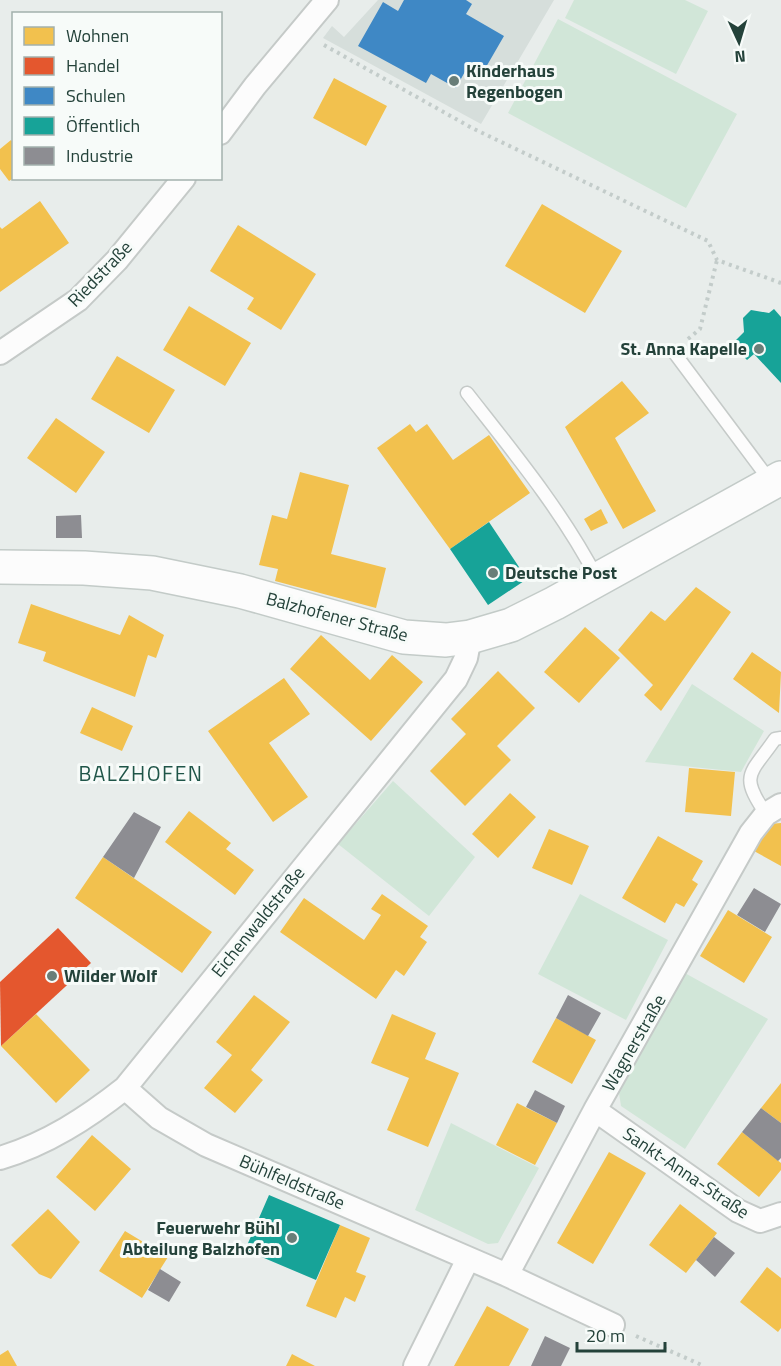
<svg xmlns="http://www.w3.org/2000/svg" width="781" height="1366" viewBox="0 0 781 1366" font-family="'Titillium Web',sans-serif">
  <rect width="100%" height="100%" fill="#e8edeb"/>
  <path fill="#d6dedb" d="M378 0H554L481 124 323 38 332 26 344 37Z"/>
  <path fill="#d1e6d8" d="M574 0H685L708 11 676 74 565 18Z
    M558 19 737 114 686 208 508 113Z
    M692 684 764 731 741 772 645 762Z
    M393 781 475 857 429 916 338 844Z
    M580 894 668 940 626 1020 538 974Z
    M683 972 768 1019 685 1149 621 1106 618 1086Z
    M451 1123 539 1168 498 1243 488 1244 415 1210Z"/>
  <path fill="#f2c14e" d="M334 78 387 106 366 146 313 118Z
    M11 140 14 144V178L9 181 0 169V149Z
    M40 201 69 243 0 292V227L2 229Z
    M542 204 622 251 585 313 505 266Z
    M238 225 316 274 281 330 247 309 254 298 210 271Z
    M189 306 251 343 225 386 163 350Z
    M117 356 175 390 149 433 91 399Z
    M622 381 649 413 615 438 656 511 623 529 565 427Z
    M56 418 105 452 76 493 27 458Z
    M410 424 416 432 427 424 453 460 489 435 530 493 450 549 377 448Z
    M300 472 349 485 331 554 386 568 376 608 275 581 278 569 259 565 272 515 287 519Z
    M601 509 608 523 591 531 584 519Z
    M696 587 731 612 661 711 644 695 653 685 618 650 651 611 665 621Z
    M31 604 120 635 129 615 164 635 156 658 148 655 135 697 43 661 46 652 18 643Z
    M585 627 620 658 579 703 544 672Z
    M321 635 370 680 392 655 423 682 371 741 290 669Z
    M752 652 781 672 779 713 733 679Z
    M498 671 535 708 497 746 511 760 465 806 430 771 466 734 451 719Z
    M284 678 310 714 269 743 308 797 273 822 208 731Z
    M92 707 133 726 122 751 80 733Z
    M689 768 735 772 731 816 685 812Z
    M510 793 536 817 498 858 472 834Z
    M189 811 231 843 226 849 254 870 235 895 165 842Z
    M781 823V866L754 851 769 824Z
    M549 829 589 846 572 885 532 868Z
    M658 836 703 861 692 880 698 884 684 907 676 903 665 923 622 898Z
    M103 857 212 932 182 973 75 898Z
    M382 894 428 926 420 937 427 942 404 976 396 970 376 999 280 932 304 898 364 940 381 915 371 909Z
    M728 910 772 937 744 983 700 956Z
    M254 995 290 1022 251 1070 263 1080 235 1113 204 1088 232 1055 216 1042Z
    M36 1014 90 1070 56 1103 1 1046Z
    M392 1014 436 1033 425 1059 459 1073 428 1147 387 1130 409 1078 371 1063Z
    M556 1018 596 1040 572 1084 532 1062Z
    M781 1083V1123L761 1108Z
    M517 1103 557 1123 535 1165 496 1145Z
    M742 1132 781 1163V1170L759 1197 717 1164Z
    M92 1135 131 1169 95 1211 56 1177Z
    M609 1152 646 1173 593 1264 557 1243Z
    M680 1204 717 1233 686 1273 649 1245Z
    M48 1209 80 1242 51 1279 39 1274 11 1245Z
    M340 1225 370 1238 356 1272 366 1276 355 1302 345 1297 336 1318 306 1306Z
    M125 1231 168 1257 142 1298 99 1271Z
    M767 1267 781 1278V1328L778 1332 740 1302Z
    M487 1306 529 1329 509 1366H454Z
    M8 1350 17 1366H0V1355Z
    M292 1354 315 1366H286Z"/>
  <path fill="#e4572e" d="M58 928 91 963 1 1046 0 982Z"/>
  <path fill="#3f88c5" d="M404 0H466L472 4 466 14 504 36 482 74 468 66 456 88 431 74 426 83 358 46 383 2 398 11Z"/>
  <path fill="#17a398" d="M774 309 781 317V383L754 354 747 360 732 344 744 332 743 318 751 310 769 313Z
    M489 522 527 579 488 605 450 549Z
    M269 1195 340 1225 316 1280 245 1250Z"/>
  <path fill="#8d8d92" d="M81 515 82 538H56V516Z
    M134 812 161 827 134 878 103 857Z
    M754 888 781 904 765 932 737 915Z
    M568 995 601 1013 588 1036 556 1018Z
    M535 1090 565 1106 557 1123 526 1107Z
    M761 1108 781 1123V1158L778 1161 742 1132Z
    M714 1237 735 1253 715 1277 696 1260Z
    M160 1269 181 1282 169 1302 148 1290Z
    M545 1336 570 1348 561 1366H531Z"/>
  <g fill="none" stroke-linecap="round" stroke-linejoin="round">
    <defs>
      <path id="lane" d="M673 351 771 482
        M467 393C514 453 562 511 597 578
        M766 814C739 774 750 775 775 739L781 738"/>
      <path id="street" d="M220 133 255 86 327 0
        M0 353 78 300 117 260 184 178
        M125 1088 159 1118 206 1145 507 1275 613 1325
        M595 1110 738 1211 760 1221 781 1214
        M0 1158C47 1144 87 1118 125 1088L456 679 466 658 470 637
        M507 1275 595 1110 751 833 766 814 781 805
        M415 1366 468 1259"/>
      <path id="secondary" d="M0 567 84 568 152 573 240 591 404 637 446 640 470 637 511 625 555 603 781 478"/>
    </defs>
    <use href="#lane" stroke="#c5cac8" stroke-width="15"/>
    <use href="#street" stroke="#c5cac8" stroke-width="26"/>
    <use href="#secondary" stroke="#c3cbc8" stroke-width="36"/>
    <path stroke="#c3ccca" stroke-width="4" stroke-dasharray="3 4.5" stroke-linecap="butt" d="M324 45 472 128 708 241 717 260 781 283
      M688 339 700 329 717 260
      M636 1336 704 1366"/>
    <use href="#lane" stroke="#fcfcfc" stroke-width="12"/>
    <use href="#street" stroke="#fcfcfc" stroke-width="22"/>
    <use href="#secondary" stroke="#fcfcfc" stroke-width="33"/>
  </g>
  <g fill="#697e78" stroke="#f7fbf9" stroke-width="2">
    <circle cx="454" cy="81" r="6"/>
    <circle cx="759" cy="349" r="6"/>
    <circle cx="493" cy="573" r="6"/>
    <circle cx="52" cy="976" r="6"/>
    <circle cx="292" cy="1238" r="6"/>
  </g>
  <g text-anchor="middle" stroke-width="6" stroke-linejoin="round" paint-order="stroke">
    <g font-size="18" font-weight="bold" fill="#24423a" stroke="#f7fbf9" text-anchor="start">
      <text x="466" y="77">Kinderhaus<tspan x="466" dy="21">Regenbogen</tspan></text>
      <text x="747" y="355" text-anchor="end">St. Anna Kapelle</text>
      <text x="505" y="579">Deutsche Post</text>
      <text x="64" y="982">Wilder Wolf</text>
      <text x="280" y="1234" text-anchor="end">Feuerwehr Bühl<tspan x="280" dy="21">Abteilung Balzhofen</tspan></text>
    </g>
    <g font-size="18" fill="#24423a" stroke="#f7fbf9">
      <text transform="translate(100 274) rotate(-46)" y="6">Riedstraße</text>
      <text transform="translate(337 617) rotate(15)" y="6">Balzhofener Straße</text>
      <text transform="translate(258 922) rotate(-51)" y="6">Eichenwaldstraße</text>
      <text transform="translate(634 1043) rotate(-60)" y="6">Wagnerstraße</text>
      <text transform="translate(686 1173) rotate(34)" y="6">Sankt-Anna-Straße</text>
      <text transform="translate(292 1182) rotate(23)" y="6">Bühlfeldstraße</text>
    </g>
    <g font-size="21" letter-spacing="1.5" fill="#1f5548" stroke="#f7fbf9">
      <text x="141" y="781">BALZHOFEN</text>
    </g>
  </g>
  <rect x="12" y="12" width="210" height="168" fill="#f7fbf9" stroke="#a3b1ad" stroke-width="1.5"/>
  <rect x="24" y="27" width="30" height="18" fill="#f2c14e" stroke="#a3b1ad" stroke-width="1.5"/>
  <text x="66" y="42" font-size="18" fill="#24423a">Wohnen</text>
  <rect x="24" y="57" width="30" height="18" fill="#e4572e" stroke="#a3b1ad" stroke-width="1.5"/>
  <text x="66" y="72" font-size="18" fill="#24423a">Handel</text>
  <rect x="24" y="87" width="30" height="18" fill="#3f88c5" stroke="#a3b1ad" stroke-width="1.5"/>
  <text x="66" y="102" font-size="18" fill="#24423a">Schulen</text>
  <rect x="24" y="117" width="30" height="18" fill="#17a398" stroke="#a3b1ad" stroke-width="1.5"/>
  <text x="66" y="132" font-size="18" fill="#24423a">Öffentlich</text>
  <rect x="24" y="147" width="30" height="18" fill="#8d8d92" stroke="#a3b1ad" stroke-width="1.5"/>
  <text x="66" y="162" font-size="18" fill="#24423a">Industrie</text>
  <g transform="translate(739 42) rotate(176)" stroke="#f7fbf9" stroke-width="4.5" paint-order="stroke">
  <path d="M0-4.5L10 22L0 15L-10 22Z" fill="#24423a"/>
  <text y="-9" font-size="16" font-weight="bold" text-anchor="middle" fill="#24423a">N</text>
  </g>
  <path d="M577 1342v9h88v-9" fill="none" stroke="#24423a" stroke-width="3"/>
  <text x="586" y="1342" font-size="18" fill="#24423a" stroke="#f7fbf9" stroke-width="4.5" paint-order="stroke">20 m</text>
</svg>
